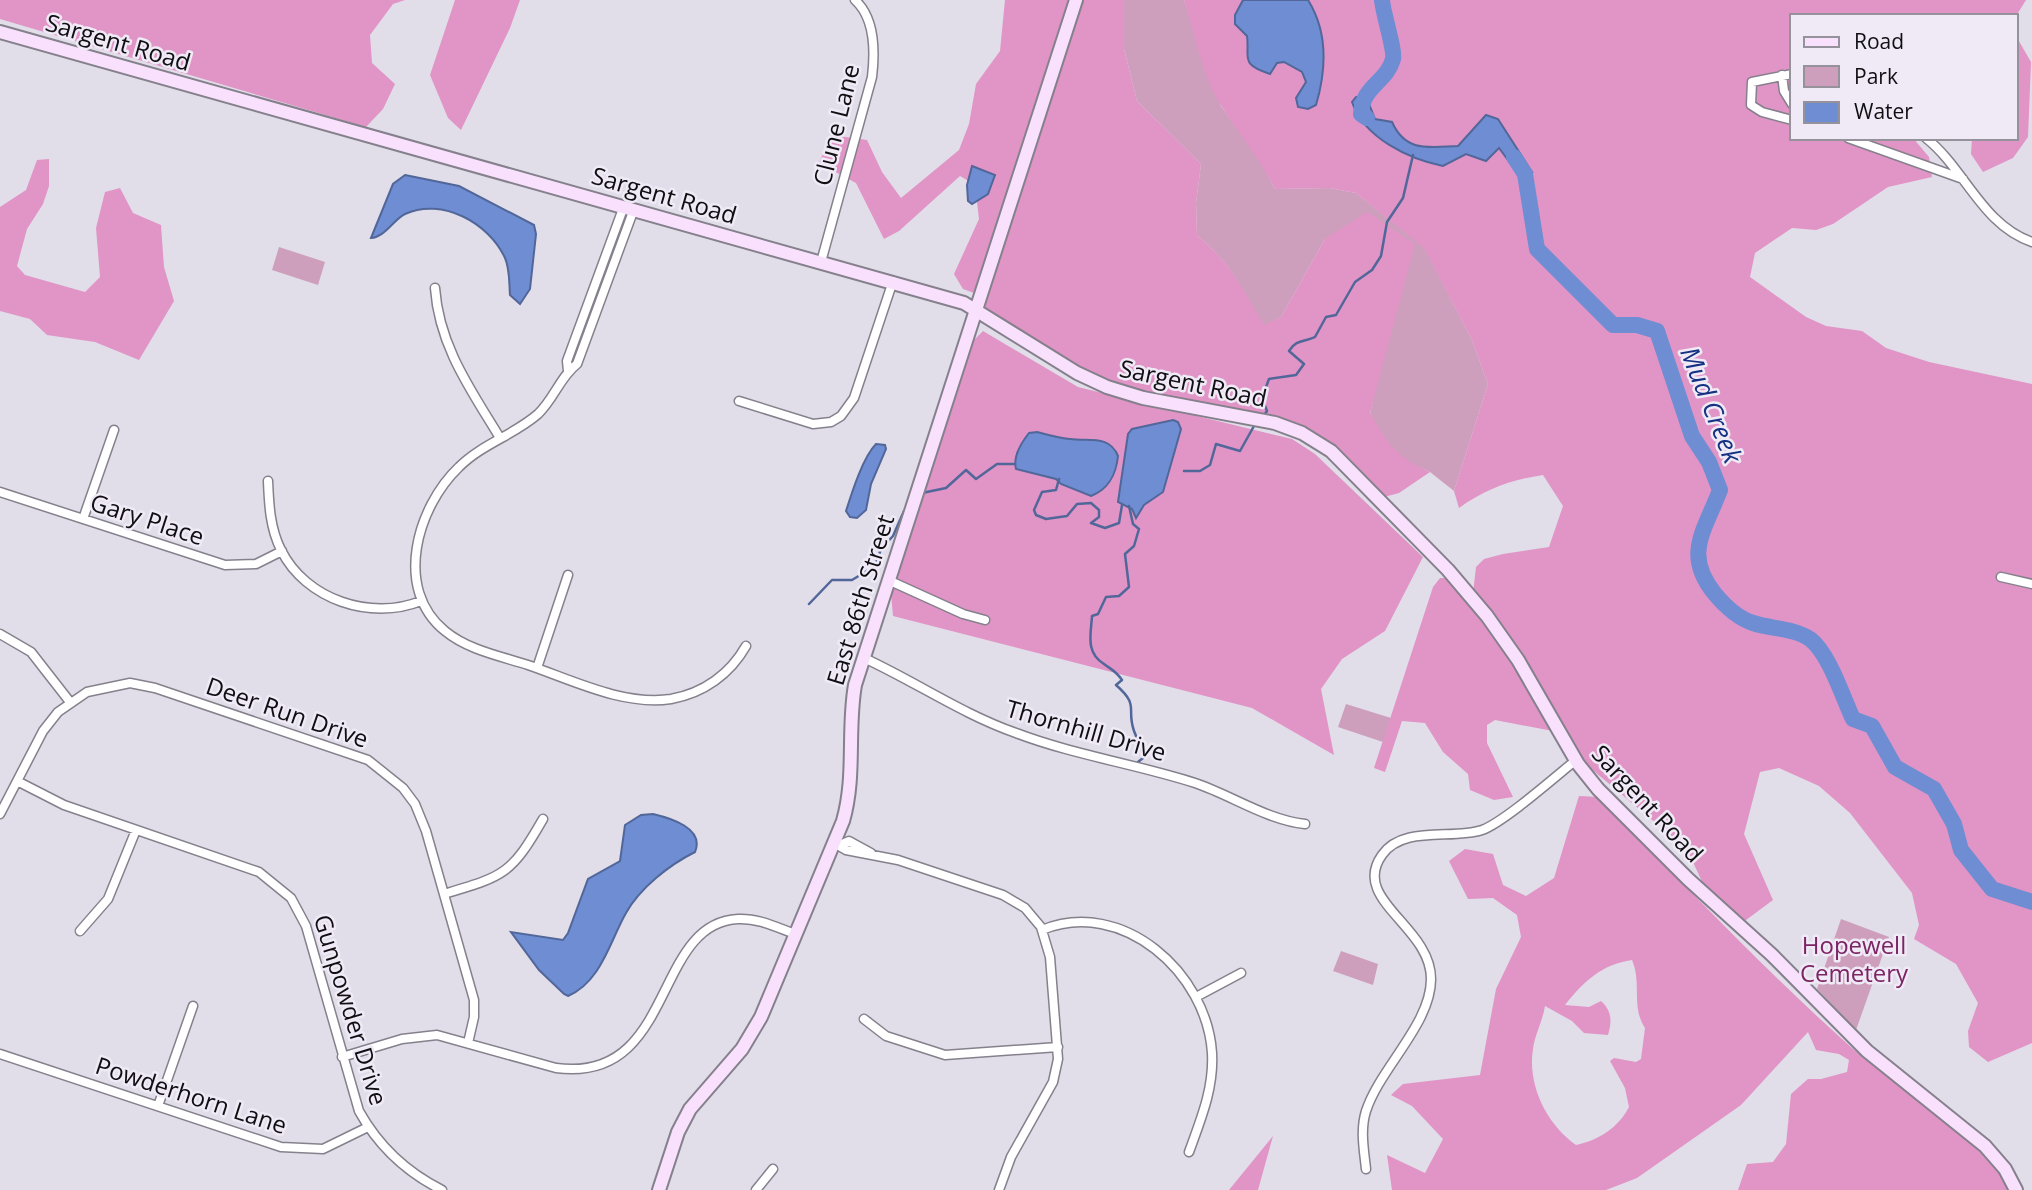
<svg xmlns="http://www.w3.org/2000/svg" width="2032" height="1190" viewBox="0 0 2032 1190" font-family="'Open Sans',sans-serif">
  <rect width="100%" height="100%" fill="#e1dde9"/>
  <path fill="#ce9fbc" d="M1124 0H1184L1221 106 1260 160 1275 189 1330 188 1356 193 1424 247 1472 340 1488 384 1454 491 1430 472 1404 461 1385 439 1370 414 1378 376 1325 239 1281 317 1264 326C1241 287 1232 265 1197 235L1196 203 1201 164 1137 101 1124 49Z
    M279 247 325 262 318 285 272 270Z
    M1346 704 1391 718 1383 742 1338 727Z
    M1841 919 1889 937 1856 1030 1817 989Z
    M1341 951 1378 964 1373 985 1333 971Z"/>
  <path fill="#e194c6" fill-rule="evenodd" d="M0 0H405L393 4 370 35 372 63 395 84 383 109 366 127 0 19Z
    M455 0H520L510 28 461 130 448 118 430 75Z
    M1005 0H1070L974 293 963 289 954 274 979 219 975 185 960 176 899 231 884 239 856 183 819 163 831 135 867 140 882 172 901 198 959 150 969 124 976 84 1000 51Z
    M1082 0H1124V49L1137 101 1201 164 1196 203 1197 235C1232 265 1241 286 1264 325L1281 317 1325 239 1367 212 1415 244 1370 413C1389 445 1396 457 1430 472L1399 493 1384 497 1332 446 1297 423 1271 416 1154 396 1094 378 986 310 984 299 1000 243Z
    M1184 0H2026L2016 16H1792V138H1913L1929 157 1932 177 1888 187 1833 224 1816 230 1792 228 1755 253 1750 277 1806 317 1826 326 1862 331 1886 348 1929 362 2032 384V1043L1988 1062 1969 1047 1968 1031 1978 1003 1956 964 1914 939 1919 925 1912 893 1850 813 1819 786 1779 768 1760 772 1744 834 1773 900 1742 923 1704 886 1687 849 1583 762 1507 632 1473 593 1476 567 1484 559 1503 554 1549 547 1563 506 1543 475C1510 480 1486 489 1459 508L1454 491 1488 384 1472 340 1424 248 1356 193 1330 188 1275 189C1260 159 1240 135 1222 107 1202 77 1195 34 1184 0Z
    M2016 36 2031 62 2028 137 2013 158 1983 172 1971 154 1972 138H2016Z
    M49 159V186L43 204 27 229 17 266 25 275 85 292 100 277 96 228 105 192 120 188 133 213 161 225 164 267 174 301 139 360 95 342 47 335 30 319 0 311V207L26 190 37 160Z
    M983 331 1078 387 1292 439 1315 454 1423 557 1385 631 1342 659 1321 689 1334 755 1252 708 893 616 891 593 974 340Z
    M1440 578H1447C1486 625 1524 677 1553 731L1495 720 1487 725V743L1513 797 1494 800 1470 790 1468 774 1443 752 1425 723 1402 721 1385 772 1374 768 1433 587Z
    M1579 796 1599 797C1682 882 1763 969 1852 1048 1898 1089 1983 1135 2009 1190H1738L1747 1164 1773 1162 1786 1144 1791 1094 1808 1079H1821L1847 1072 1849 1060 1839 1054 1816 1050 1808 1032 1741 1105 1637 1178 1606 1190H1392L1387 1155 1425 1173 1443 1139 1412 1106 1391 1095 1403 1084 1480 1075 1496 989 1521 937 1517 915 1493 898 1468 899 1449 861 1465 849 1493 854 1503 885 1526 896 1554 878ZM1632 960C1642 983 1631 1007 1645 1028L1641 1059 1636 1062 1614 1058 1610 1061 1625 1088 1629 1107C1618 1128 1599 1140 1576 1145 1547 1125 1527 1085 1533 1049 1535 1034 1543 1020 1545 1006L1572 1021 1584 1033 1608 1035C1612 1021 1612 1011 1601 1001L1589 1007 1565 1005C1583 982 1602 964 1632 960Z
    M1273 1136 1258 1190H1229Z"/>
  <path fill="#6e8dd3" stroke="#526799" stroke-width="2" d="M1243 0H1308C1328 32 1326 71 1316 105L1308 109 1298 107 1296 98 1306 82 1302 72 1284 62 1277 63 1270 74C1239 64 1250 58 1247 36L1235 24V15Z
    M1356 97 1369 104 1375 119 1392 122C1406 153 1429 147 1458 146L1486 115 1498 119 1532 172 1519 175 1499 148 1486 161 1466 154 1443 166C1409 159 1364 138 1352 102Z
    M972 166 995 175 988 194 972 204 968 201 967 185Z
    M405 175 459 186 534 225 536 234 530 289 520 304 510 295C509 283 510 269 505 258 489 223 442 197 405 214 393 220 385 237 371 238L393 184Z
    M1173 420 1178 422 1181 429 1163 492 1144 505 1136 518 1132 509 1118 502 1128 434 1132 429Z
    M1037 432C1048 435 1059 438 1070 439 1088 442 1109 434 1118 456 1116 475 1109 489 1091 496L1061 484 1056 479 1016 469C1013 457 1021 443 1029 433Z
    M876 444 885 445 886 449 871 484 866 510 857 518 850 517 846 511C852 492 863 457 876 444Z
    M653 814C670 818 705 828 695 852 669 865 640 888 626 913 610 941 601 982 568 996L564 994 539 970 511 932 563 940 568 933 588 879 620 861 625 825 641 815Z"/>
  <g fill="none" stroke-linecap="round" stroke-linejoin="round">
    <path stroke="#526799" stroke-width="2.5" d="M1264 415 1267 411 1262 398 1269 379 1296 375 1304 364 1289 351C1296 339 1305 342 1315 337L1326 317 1336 315 1355 282 1372 270 1381 256 1387 222 1403 198 1413 155
      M1184 471H1200L1210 465 1216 444 1240 451 1254 426
      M1059 479 1056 490 1042 492 1034 510 1036 515 1046 519 1067 516 1077 504 1091 503 1099 510V517L1091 523 1105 528 1119 523 1122 505
      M922 493 946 488 966 470 976 479 997 464H1015
      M1129 506 1133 524 1139 529 1134 546 1125 554 1129 587 1119 596 1106 597 1098 614 1092 616C1091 634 1085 652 1104 664 1112 670 1116 671 1122 680L1116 685C1140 706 1126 708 1134 731 1138 742 1143 747 1143 758L1138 762
      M809 604 832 580H852L875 566 881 549 893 536 904 511"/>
    <path stroke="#6e8dd3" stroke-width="16" d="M1367 118 1361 114C1362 86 1387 82 1393 59 1395 49 1383 14 1382 0
      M1514 157 1525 174 1537 249 1613 325H1637L1657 331 1692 436 1709 462 1720 490C1704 532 1683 555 1715 594 1725 606 1737 618 1753 623 1771 629 1794 628 1810 639 1829 653 1843 698 1853 719L1872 726 1895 767 1934 789 1954 824 1961 850 1992 889 2032 902"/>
    <defs>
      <path id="street" d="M1792 74 1752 82 1751 105 1762 112 1792 120
        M1782 75 1784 91 1792 104
        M1848 138 1963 179
        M1926 138C1965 169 1982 225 2032 242
        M634 209 577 364C560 377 554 399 538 414 514 435 482 444 459 467 417 507 393 589 445 631 468 650 500 656 528 665 572 680 623 706 671 699 704 693 730 674 746 646
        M821 262 872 77C875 52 875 18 855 0
        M435 288C439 346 471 390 500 438
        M568 371 567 361 624 206
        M739 401 813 424 831 422 841 416 854 398 893 281
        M268 481C269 505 270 528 281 550 306 600 371 621 421 601
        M0 492 225 565 256 564 282 551
        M83 519 114 430
        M2001 577 2032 584
        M888 580 963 614 985 620
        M0 634 31 652 70 702
        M864 658C916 682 962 714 1016 733 1074 755 1136 764 1195 783 1231 795 1267 820 1305 824
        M537 668 568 575
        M17 781 64 805 259 872 291 898 306 926 359 1111C379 1147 406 1172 442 1190
        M0 814 43 731 58 712 87 692 130 683 155 688 368 760 403 788 415 804 426 831 474 1000V1017L468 1043
        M834 843 846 850 898 860 1003 895 1025 908 1041 927 1050 957 1058 1059 1053 1082 1011 1157 999 1190
        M840 845 849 841 871 853
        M444 894C504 876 511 875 543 819
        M1042 930C1122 897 1207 973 1212 1053 1214 1088 1201 1119 1189 1152
        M80 931 108 899 136 830
        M1196 997 1241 973
        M864 1019 886 1036 945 1055 1058 1047
        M0 1054 281 1147 323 1149 368 1127
        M342 1057 402 1039 437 1035 556 1068C676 1084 652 923 738 919 758 918 776 927 795 934
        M158 1106 193 1006
        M1366 1169C1364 1150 1360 1130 1366 1111 1380 1068 1431 1024 1431 979 1431 926 1350 900 1382 855 1403 825 1452 840 1482 830 1504 822 1555 777 1576 760
        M756 1190 773 1169"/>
      <path id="secondary" d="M0 32 964 303 1077 373 1107 387 1143 398 1275 423 1302 433 1331 451 1448 570 1487 616 1518 660 1578 764 1598 789 1688 879 1772 955 1867 1051 1985 1146 2005 1169 2016 1190
        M659 1190 678 1132 690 1109 742 1049 761 1017 843 821C856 776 847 730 855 685L1076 0"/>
    </defs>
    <use href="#street" stroke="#85818c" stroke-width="11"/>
    <use href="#secondary" stroke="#85818c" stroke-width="16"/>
    <use href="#street" stroke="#fff" stroke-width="8"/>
    <use href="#secondary" stroke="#f9e1fd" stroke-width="12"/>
  </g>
  <g text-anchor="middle" stroke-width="5" stroke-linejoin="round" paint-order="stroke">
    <g font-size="24" fill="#100e12" stroke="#efeaf6">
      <text transform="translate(118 43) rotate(16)" y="8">Sargent Road</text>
      <text transform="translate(837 125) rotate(-76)" y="8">Clune Lane</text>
      <text transform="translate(664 196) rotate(16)" y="8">Sargent Road</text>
      <text transform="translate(1193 384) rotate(12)" y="8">Sargent Road</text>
      <text transform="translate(147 520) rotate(18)" y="8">Gary Place</text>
      <text transform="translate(861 600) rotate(-73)" y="8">East 86th Street</text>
      <text transform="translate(287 713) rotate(19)" y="8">Deer Run Drive</text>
      <text transform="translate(1086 731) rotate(16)" y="8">Thornhill Drive</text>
      <text transform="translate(1647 804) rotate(47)" y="8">Sargent Road</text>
      <text transform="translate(350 1010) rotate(73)" y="8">Gunpowder Drive</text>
      <text transform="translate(191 1096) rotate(18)" y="8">Powderhorn Lane</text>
    </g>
    <g font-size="24" fill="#7c2464" stroke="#efeaf6">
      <text x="1854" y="954">Hopewell<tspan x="1854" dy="28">Cemetery</tspan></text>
    </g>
    <g font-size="26" font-style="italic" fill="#153182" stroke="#efeaf6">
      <text transform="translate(1711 405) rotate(68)" y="9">Mud Creek</text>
    </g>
  </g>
  <rect x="1790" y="14" width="228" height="126" fill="#efeaf6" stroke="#96929b" stroke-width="2"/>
  <rect x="1804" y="37" width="35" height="10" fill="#f9e1fd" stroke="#96929b" stroke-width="2"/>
  <text x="1854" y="49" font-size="21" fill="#100e12">Road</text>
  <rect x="1804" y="66" width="35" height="21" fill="#ce9fbc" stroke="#96929b" stroke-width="2"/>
  <text x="1854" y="84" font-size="21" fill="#100e12">Park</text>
  <rect x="1804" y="102" width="35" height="21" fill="#6e8dd3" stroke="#96929b" stroke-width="2"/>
  <text x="1854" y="119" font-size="21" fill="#100e12">Water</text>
</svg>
